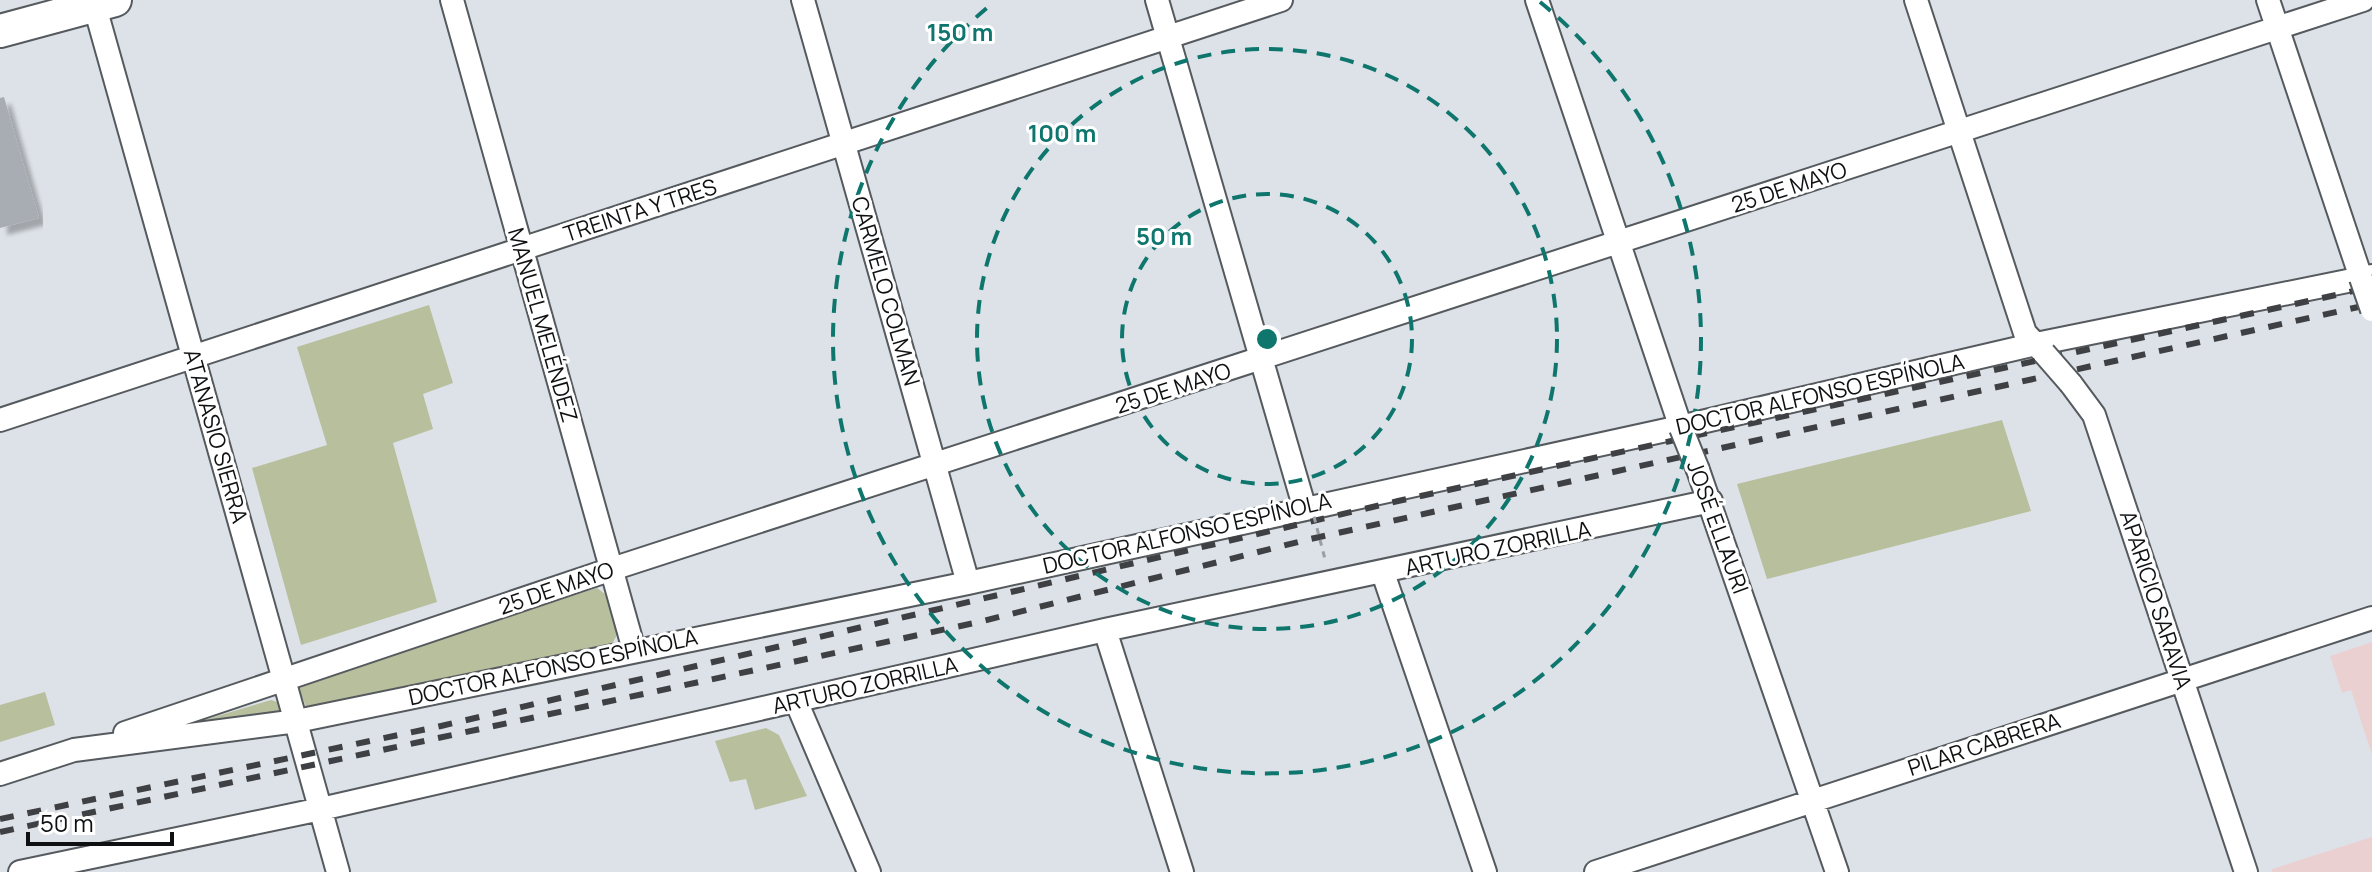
<svg xmlns="http://www.w3.org/2000/svg" width="2372" height="872" viewBox="0 0 2372 872" font-family="Manrope,sans-serif">
  <defs>
    <filter id="shadow"><feDropShadow dx="7" dy="7" stdDeviation="2" flood-color="#0004"/></filter>
  </defs>
  <rect width="100%" height="100%" fill="#dde2e8"/>
  <path fill="#ebd0d2" d="M2372 642V755L2351 690 2342 693 2330 656Z
    M2372 837V872H2272V869Z"/>
  <path fill="#b8bf9d" d="M429 305 453 383 423 394 433 429 393 443 437 602 301 645 252 468 327 445 297 347Z
    M2002 420 2031 511 1767 579 1737 484Z
    M597 588 605 594 617 635 612 644 306 707 299 688 303 682Z
    M45 692 55 725 0 742V705Z
    M271 700 277 702 280 710 277 716 222 728 204 720Z
    M766 728 779 735 807 796 755 810 746 779 730 782 715 741Z"/>
  <path fill="#a7adb2" filter="url(#shadow)" d="M4 97 39 218 0 228V98Z"/>
  <g fill="none" stroke-linecap="round" stroke-linejoin="round">
    <defs>
      <path id="street" d="M93 0 338 872
        M452 0 634 650
        M803 0 968 583
        M1157 0 1304 506
        M1537 0 1681 428
        M1916 0 2025 333 2044 353
        M2268 0 2361 278
        M2071 384 2094 415 2246 872
        M0 420 1281 0
        M1698 470 1837 872
        M1383 573 1485 872
        M1105 630 1182 872
        M796 701 869 872
        M125 733 612 569 2363 0
        M0 774 74 750 297 721 968 583 1680 427 2036 344 2372 276
        M20 872 321 809 1105 630 1711 501
        M1596 872 2372 618"/>
      <path id="secondary" d="M0 31 115 0"/>
    </defs>
    <use href="#street" stroke="#555a5e" stroke-width="26"/>
    <use href="#secondary" stroke="#555a5e" stroke-width="36"/>
    <use href="#street" stroke="#fff" stroke-width="22"/>
    <use href="#secondary" stroke="#fff" stroke-width="32"/>
    <path stroke="#3e4043" stroke-width="6" stroke-dasharray="14 14" stroke-linecap="butt" d="M0 819 441 726 1398 501 2372 287
      M0 832 979 622 1306 540 2372 304"/>
    <defs>
      <path id="street-bridge" d="M2361 278 2372 310
        M2044 353 2071 384
        M1681 428 1698 470"/>
    </defs>
    <use href="#street-bridge" stroke="#555a5e" stroke-width="26" stroke-linecap="butt"/>
    <path stroke="#9b9ea3" stroke-width="3" stroke-dasharray="6 6" stroke-linecap="butt" d="M1311 505 1326 563"/>
    <use href="#street-bridge" stroke="#fff" stroke-width="22"/>
  </g>
  <g fill="none" stroke="#0f766e" stroke-width="4" stroke-dasharray="14 10">
    <circle cx="1267" cy="339" r="145"/>
    <circle cx="1267" cy="339" r="290"/>
    <path d="M1540 2A434 434 0 1 1 994 2"/>
  </g>
  <g text-anchor="middle" stroke-width="6" stroke-linejoin="round" paint-order="stroke">
    <g font-size="22" fill="#0f1012" stroke="#fff">
      <text transform="translate(1789 187) rotate(-18)" y="8">25 DE MAYO</text>
      <text transform="translate(640 210) rotate(-18)" y="8">TREINTA Y TRES</text>
      <text transform="translate(886 291) rotate(74)" y="8">CARMELO COLMAN</text>
      <text transform="translate(543 325) rotate(74)" y="8">MANUEL MELÉNDEZ</text>
      <text transform="translate(1173 388) rotate(-18)" y="8">25 DE MAYO</text>
      <text transform="translate(1820 394) rotate(-13)" y="8">DOCTOR ALFONSO ESPÍNOLA</text>
      <text transform="translate(216 436) rotate(74)" y="8">ATANASIO SIERRA</text>
      <text transform="translate(1718 527) rotate(70)" y="8">JOSÉ ELLAURI</text>
      <text transform="translate(1187 533) rotate(-13)" y="8">DOCTOR ALFONSO ESPÍNOLA</text>
      <text transform="translate(1498 548) rotate(-12)" y="8">ARTURO ZORRILLA</text>
      <text transform="translate(556 588) rotate(-19)" y="8">25 DE MAYO</text>
      <text transform="translate(2156 600) rotate(72)" y="8">APARICIO SARAVIA</text>
      <text transform="translate(553 667) rotate(-12)" y="8">DOCTOR ALFONSO ESPÍNOLA</text>
      <text transform="translate(865 685) rotate(-13)" y="8">ARTURO ZORRILLA</text>
      <text transform="translate(1984 744) rotate(-18)" y="8">PILAR CABRERA</text>
    </g>
  </g>
  <circle cx="1267" cy="339" r="12" fill="#0f766e" stroke="#fff" stroke-width="4"/>
  <g font-size="24" text-anchor="middle" font-weight="bold" fill="#0f766e" stroke="#fff" stroke-width="6" stroke-linejoin="round" paint-order="stroke">
    <text x="960" y="41">150 m</text>
    <text x="1062" y="142">100 m</text>
    <text x="1164" y="245">50 m</text>
  </g>
  <path d="M28 832v12h144v-12" fill="none" stroke="#0f1012" stroke-width="4"/>
  <text x="40" y="832" font-size="24" fill="#0f1012" stroke="#ffffff" stroke-width="6" paint-order="stroke">50 m</text>
</svg>
